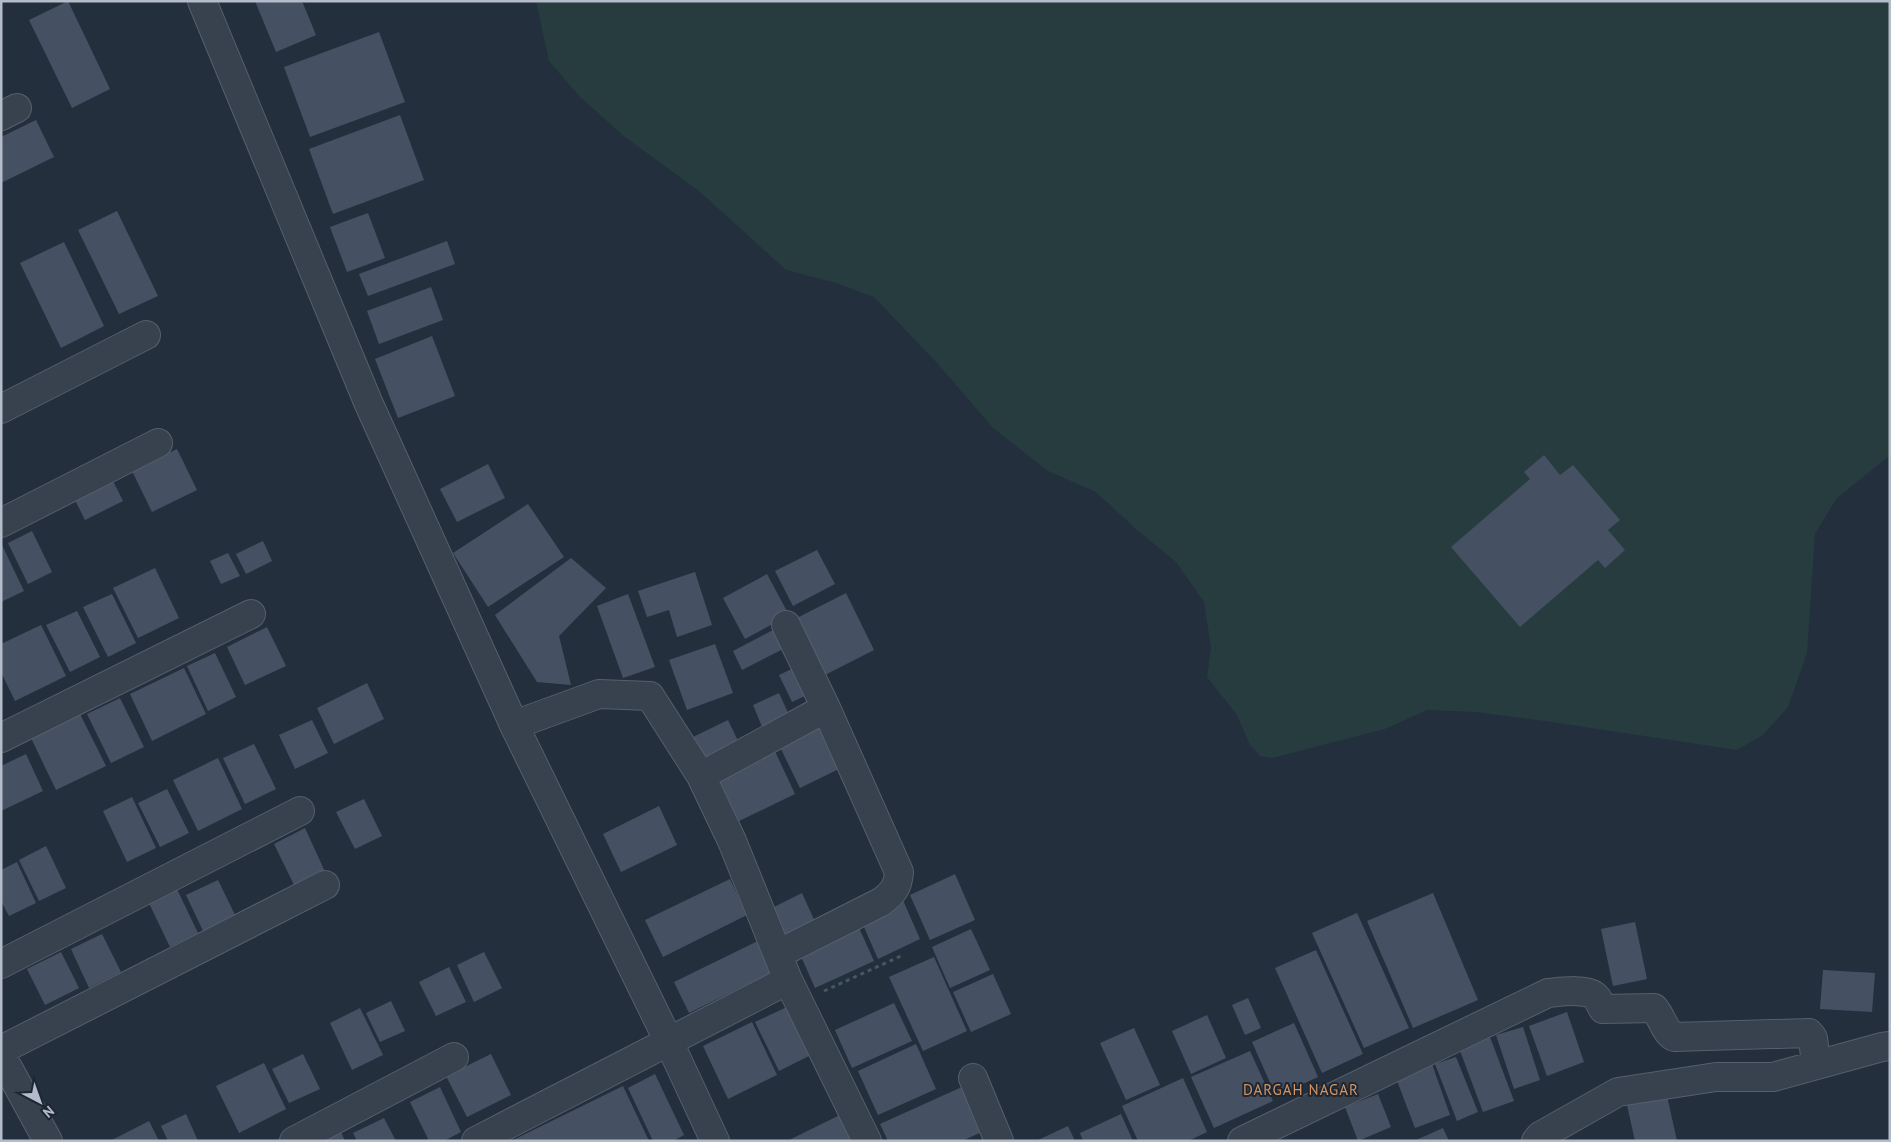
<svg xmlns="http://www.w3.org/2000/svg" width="1891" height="1142" viewBox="0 0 1891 1142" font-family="'PT Sans',sans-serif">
  <rect width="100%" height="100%" fill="#242f3e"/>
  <path fill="#263c3f" d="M536 1H1890V455L1836 499 1815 534 1807 653 1788 707 1763 735 1737 750 1545 721 1476 712 1427 710 1385 729 1272 758 1260 756 1250 745 1237 715 1207 677 1211 648 1204 602 1176 562 1137 530 1096 492 1048 471 993 428 937 363 874 297 836 283 786 270 699 191 625 137 579 96 549 61Z"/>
  <path fill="#455162" d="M68 1 110 89 72 108 29 20Z
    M255 1H302L316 35 276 52Z
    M379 32 405 102 310 137 284 67Z
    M400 115 424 180 333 214 309 149Z
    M36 120 54 157 1 183V137Z
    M117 211 158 296 119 314 78 230Z
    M368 213 385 258 347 272 330 227Z
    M447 241 455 264 368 296 359 274Z
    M64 242 104 326 61 348 20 263Z
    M431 287 443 320 379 344 367 311Z
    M432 336 455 396 398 418 375 359Z
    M177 449 197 490 152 512 132 471Z
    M1544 455 1560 475 1573 465 1620 520 1608 530 1625 550 1605 568 1598 560 1520 627 1451 547 1530 479 1524 472Z
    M488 464 505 498 457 522 440 489Z
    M110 475 123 501 85 520 72 494Z
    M528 504 564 557 488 607 453 553Z
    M32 531 52 572 28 584 8 543Z
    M263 541 272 561 246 574 236 554Z
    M1 543 24 591 1 602Z
    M817 550 835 584 793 606 775 571Z
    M228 553 240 576 221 584 210 561Z
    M571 558 606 588 559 636 571 685 537 682 495 615Z
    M155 568 179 618 138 638 113 588Z
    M695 572 712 625 677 637 669 610 647 617 638 591Z
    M767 574 789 615 745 639 723 598Z
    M846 593 874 650 819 678 791 621Z
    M112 594 136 643 108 657 83 607Z
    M628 594 655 667 623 678 597 606Z
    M77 611 100 657 70 672 46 625Z
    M41 625 66 676 15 701 1 672V644Z
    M267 627 286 666 245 685 227 647Z
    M777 628 787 647 742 670 733 651Z
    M715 644 733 693 687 710 669 660Z
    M215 653 236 697 208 711 187 666Z
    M796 667 809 694 792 702 779 675Z
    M184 668 206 714 152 741 130 694Z
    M367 683 384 719 334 744 317 708Z
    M779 693 790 717 763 729 753 705Z
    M120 698 144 747 111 763 87 714Z
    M80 714 106 766 56 790 31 738Z
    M822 719 845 766 800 788 777 741Z
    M312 720 328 753 295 769 279 735Z
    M728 720 740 745 703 763 691 738Z
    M254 744 276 789 245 804 223 758Z
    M773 747 795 794 739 821 716 775Z
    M26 754 43 791 1 811V766Z
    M218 758 242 809 198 831 173 780Z
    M167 789 189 833 160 847 138 803Z
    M132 797 156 848 127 862 103 811Z
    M364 799 382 836 355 849 336 812Z
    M659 806 677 845 621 872 603 834Z
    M305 828 327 876 297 891 274 844Z
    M46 846 66 888 39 901 19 860Z
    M17 862 36 903 9 916 1 901V870Z
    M955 874 975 920 930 940 910 895Z
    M730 879 747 915 663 957 645 920Z
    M218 880 237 919 205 935 186 895Z
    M175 885 198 933 170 947 147 899Z
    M802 893 816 924 783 940 768 910Z
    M1433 893 1478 1000 1413 1028 1367 921Z
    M902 898 920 939 878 959 860 918Z
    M1357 913 1409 1028 1364 1048 1312 933Z
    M855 919 874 961 815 988 796 945Z
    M1635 922 1647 979 1613 986 1601 929Z
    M971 929 990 970 950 988 932 947Z
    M102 934 121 972 89 988 71 949Z
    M762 939 777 970 689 1013 674 982Z
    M1316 950 1363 1054 1322 1073 1275 968Z
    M61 952 79 988 45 1005 27 969Z
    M484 952 502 988 474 1002 457 965Z
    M934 957 967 1031 923 1051 889 977Z
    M449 967 466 1002 436 1016 419 982Z
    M1823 970 1875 973 1872 1012 1820 1009Z
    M993 974 1011 1014 971 1032 953 992Z
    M1248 998 1261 1028 1245 1035 1232 1005Z
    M391 1001 405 1031 380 1042 366 1013Z
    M894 1003 912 1041 852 1068 835 1030Z
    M789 1006 813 1054 779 1071 755 1022Z
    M360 1008 383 1055 352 1070 330 1023Z
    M1567 1012 1584 1062 1547 1076 1529 1026Z
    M1207 1015 1226 1058 1191 1074 1172 1031Z
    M752 1022 777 1075 728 1099 703 1046Z
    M1294 1023 1318 1077 1276 1096 1252 1042Z
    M1523 1027 1540 1080 1514 1089 1496 1035Z
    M1134 1028 1160 1085 1126 1100 1100 1043Z
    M1490 1037 1514 1101 1483 1112 1459 1048Z
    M916 1044 936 1089 878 1115 858 1071Z
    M1250 1051 1273 1101 1214 1128 1191 1077Z
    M303 1054 320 1089 289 1103 272 1069Z
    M491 1054 511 1095 467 1117 446 1076Z
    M1456 1057 1478 1112 1457 1121 1435 1064Z
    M264 1063 286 1109 239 1133 216 1086Z
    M1432 1064 1450 1115 1415 1128 1396 1078Z
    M655 1074 684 1135 673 1141H653L628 1088Z
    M1183 1078 1207 1132 1188 1141H1138L1122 1106Z
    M623 1086 649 1141H511Z
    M964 1086 984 1131 962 1141H888L880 1124Z
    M440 1087 461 1132 444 1141H429L410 1102Z
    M1665 1087 1677 1141H1635L1625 1096Z
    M1378 1094 1391 1127 1358 1141 1345 1107Z
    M846 1112 860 1141H787Z
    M186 1114 198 1141H168L161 1126Z
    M1121 1114 1133 1141H1083L1080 1133Z
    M384 1118 396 1141H357L353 1133Z
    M149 1121 159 1141H110Z
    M1068 1126 1075 1141H1036Z
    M1443 1128 1449 1141H1414Z
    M341 1132 345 1141H323Z"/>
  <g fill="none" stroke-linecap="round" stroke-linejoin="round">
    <defs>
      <path id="minor" d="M1 116 17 108
        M1 409 146 335
        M1 523 158 443
        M786 625 826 708
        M514 725 599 694 650 696 701 776 732 841 788 980 867 1141
        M1 738 251 614
        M701 776 826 708 899 872C898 887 893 893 881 902L778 954
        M1 964 300 811
        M1 1050 325 885
        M1 1055 48 1141
        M973 1078 999 1141
        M294 1141 454 1057
        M476 1141 788 980
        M1242 1141 1548 993C1559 992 1587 988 1595 996 1599 999 1600 1005 1603 1009L1654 1008C1662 1017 1664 1031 1674 1037L1809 1033 1813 1038 1816 1065
        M1536 1141 1540 1136 1618 1092 1716 1077H1773L1882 1047 1890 1046"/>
      <path id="tertiary" d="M202 1 368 402 514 725 669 1042 715 1141"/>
    </defs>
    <use href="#minor" stroke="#565f6c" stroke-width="30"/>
    <use href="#tertiary" stroke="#565f6c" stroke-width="30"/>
    <path stroke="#44595c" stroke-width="3" stroke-dasharray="4 4" stroke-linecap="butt" d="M824 991 901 956"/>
    <use href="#minor" stroke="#38414e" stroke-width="28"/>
    <use href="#tertiary" stroke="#38414e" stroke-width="28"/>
  </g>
  <g text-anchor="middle" stroke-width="4" stroke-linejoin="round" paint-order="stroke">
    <g font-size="15" letter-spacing="1" fill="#d59563" stroke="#1d2633">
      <text x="1301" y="1095">DARGAH NAGAR</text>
    </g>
  </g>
  <rect width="1891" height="1142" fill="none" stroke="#b4bcc9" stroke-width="5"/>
  <g transform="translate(40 1102) rotate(139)" stroke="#1d2633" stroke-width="4" paint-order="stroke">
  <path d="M0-4L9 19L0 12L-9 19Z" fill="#b4bcc9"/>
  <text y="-8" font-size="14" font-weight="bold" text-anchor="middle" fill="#b4bcc9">N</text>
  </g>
</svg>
